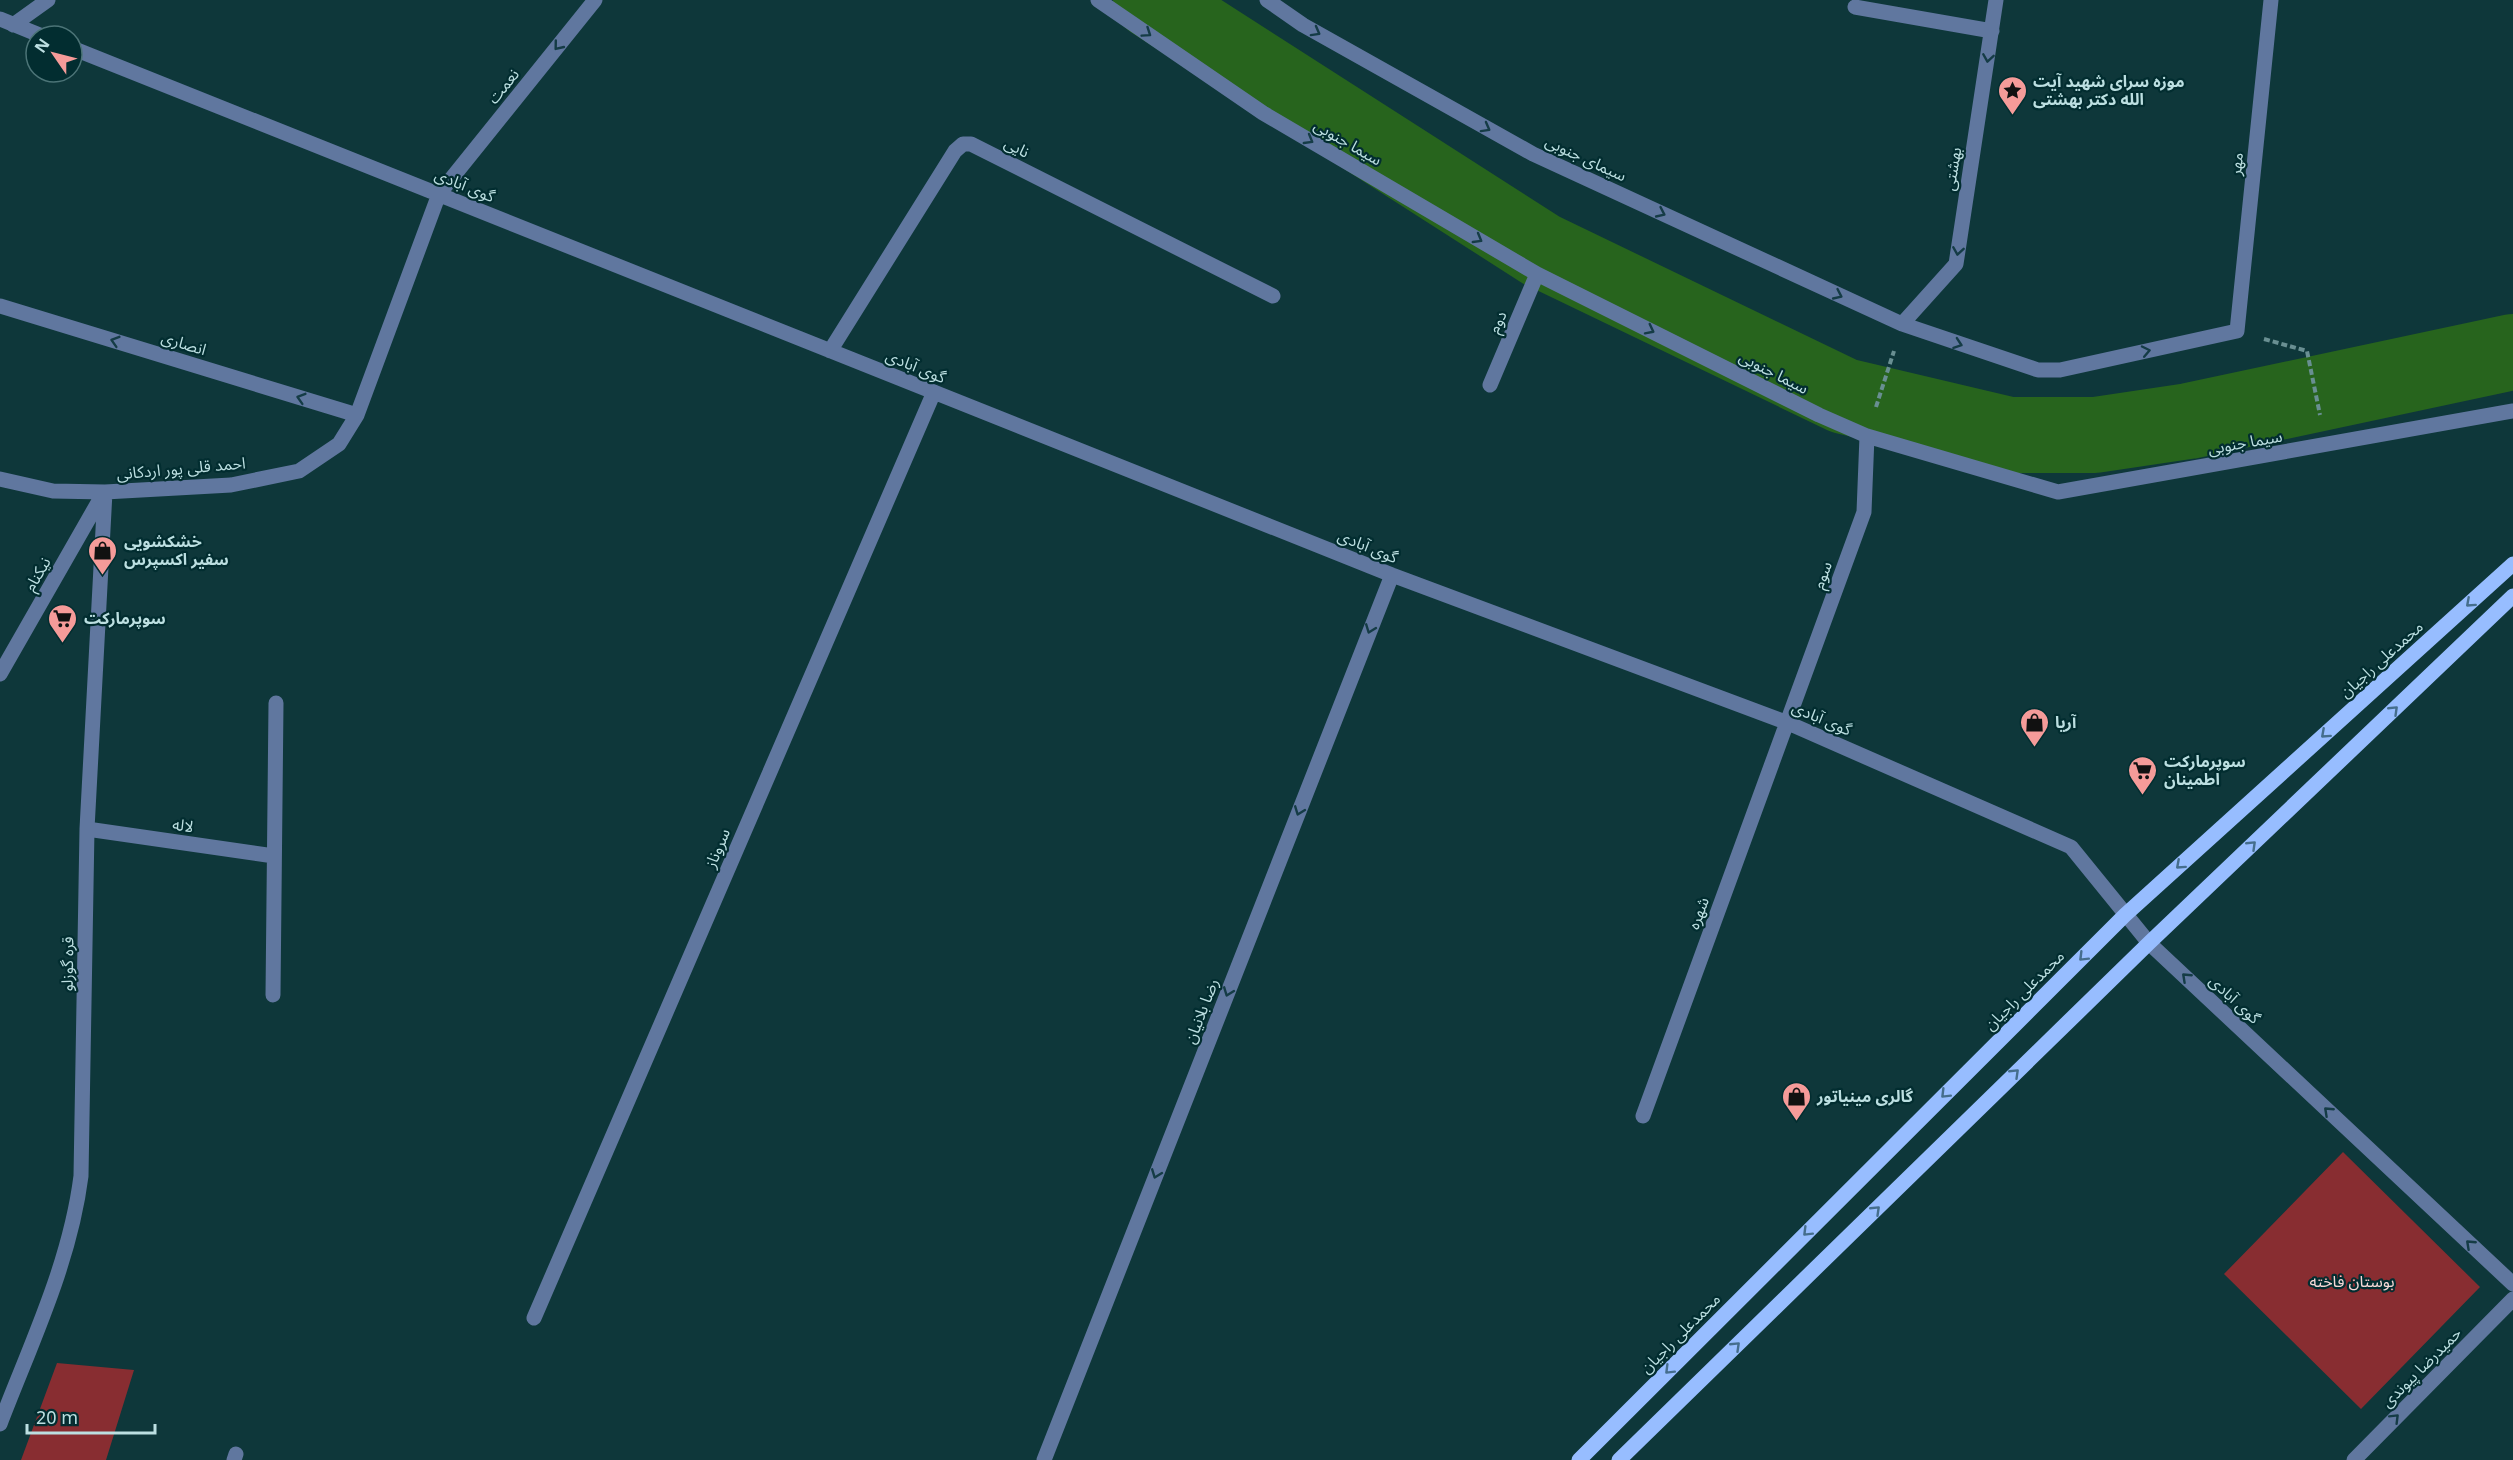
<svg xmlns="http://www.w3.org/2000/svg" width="2513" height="1460" viewBox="0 0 2513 1460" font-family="'Noto Sans','Noto Sans Arabic',sans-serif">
  <rect width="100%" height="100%" fill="#0e373a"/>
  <path fill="#882d31" d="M2343 1152 2480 1287 2361 1409 2224 1274Z
    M57 1363 134 1370 106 1460H21Z"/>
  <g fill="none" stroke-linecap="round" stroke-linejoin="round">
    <path stroke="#27641d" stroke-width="76" d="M1151 0 1541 250 1844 396 2009 435H2095L2189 421 2513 352"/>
    <path stroke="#698f92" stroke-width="4" stroke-dasharray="6 3" stroke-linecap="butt" d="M2264 339 2307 351 2320 415
      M1876 407 1894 351"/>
    <path stroke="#60779f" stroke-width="15" d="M1098 0 1263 113 1537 274 1819 415 1867 436 2058 492 2513 411
      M1267 0 1303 25 1533 154 1902 324 2038 370H2060L2237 331 2271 0
      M1855 7 1992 31
      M0 19 42 36
      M13 25 48 0
      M72 48 1392 575 1788 723 2071 847 2149 943 2513 1284
      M0 306 357 415
      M1902 324 1956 264 1996 0
      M830 351 955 151 963 144H971L1273 296
      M1490 385 1537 274
      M0 479 53 491 105 492 231 485 299 471 339 444 357 415 439 194 595 0
      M0 674 103 494
      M87 829 274 856
      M273 995 276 703
      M1643 1116 1864 512 1867 436
      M534 1318 934 392
      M0 1424C31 1343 70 1263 81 1176L87 829 105 492
      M234 1460 236 1454
      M1044 1460 1392 575
      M2354 1460 2513 1299"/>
    <path stroke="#97bdff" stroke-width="15" d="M1579 1460 2125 915 2513 564
      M1619 1460 2149 943 2513 596"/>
  </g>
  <defs><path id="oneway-chevron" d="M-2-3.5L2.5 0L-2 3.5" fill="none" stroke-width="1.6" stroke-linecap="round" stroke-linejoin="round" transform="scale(1.5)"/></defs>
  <g stroke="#153c46">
    <use href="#oneway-chevron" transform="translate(1316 32) rotate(29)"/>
    <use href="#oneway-chevron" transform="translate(1147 33) rotate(34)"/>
    <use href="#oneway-chevron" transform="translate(558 46) rotate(129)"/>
    <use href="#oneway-chevron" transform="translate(1988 58) rotate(99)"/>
    <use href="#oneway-chevron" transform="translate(1486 128) rotate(29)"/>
    <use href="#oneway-chevron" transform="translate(1309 140) rotate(30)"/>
    <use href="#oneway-chevron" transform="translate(1661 213) rotate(25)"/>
    <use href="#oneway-chevron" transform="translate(1478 239) rotate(30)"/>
    <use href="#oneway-chevron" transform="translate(1958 251) rotate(99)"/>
    <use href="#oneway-chevron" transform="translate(1838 295) rotate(25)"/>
    <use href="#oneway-chevron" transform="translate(1650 330) rotate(27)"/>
    <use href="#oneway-chevron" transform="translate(115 341) rotate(-163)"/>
    <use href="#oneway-chevron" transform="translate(1958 344) rotate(19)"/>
    <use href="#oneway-chevron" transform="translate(2146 351) rotate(-12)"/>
    <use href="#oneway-chevron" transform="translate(301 398) rotate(-163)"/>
    <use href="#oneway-chevron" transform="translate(1370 629) rotate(111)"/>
    <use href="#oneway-chevron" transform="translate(1299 811) rotate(111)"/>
    <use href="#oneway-chevron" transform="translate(2186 977) rotate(-137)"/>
    <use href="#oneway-chevron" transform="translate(1228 992) rotate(111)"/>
    <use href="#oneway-chevron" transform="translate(2328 1111) rotate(-137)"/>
    <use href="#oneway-chevron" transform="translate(1156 1174) rotate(111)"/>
    <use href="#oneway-chevron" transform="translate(2470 1244) rotate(-137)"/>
    <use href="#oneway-chevron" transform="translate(2395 1418) rotate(-45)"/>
  </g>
  <g stroke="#456e8d">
    <use href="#oneway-chevron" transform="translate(2470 603) rotate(138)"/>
    <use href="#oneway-chevron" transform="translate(2394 710) rotate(-44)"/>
    <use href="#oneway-chevron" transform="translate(2325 734) rotate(138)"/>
    <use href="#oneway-chevron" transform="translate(2252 845) rotate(-44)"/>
    <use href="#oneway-chevron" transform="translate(2180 865) rotate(138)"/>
    <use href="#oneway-chevron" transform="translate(2083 957) rotate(135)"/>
    <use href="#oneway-chevron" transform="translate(2015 1073) rotate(-44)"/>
    <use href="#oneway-chevron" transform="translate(1945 1094) rotate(135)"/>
    <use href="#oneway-chevron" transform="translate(1876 1210) rotate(-44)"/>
    <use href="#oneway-chevron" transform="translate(1807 1232) rotate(135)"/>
    <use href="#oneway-chevron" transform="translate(1736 1346) rotate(-44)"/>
    <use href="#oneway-chevron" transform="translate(1669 1370) rotate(135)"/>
  </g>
  <defs>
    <symbol id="sight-pin" viewBox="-11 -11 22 30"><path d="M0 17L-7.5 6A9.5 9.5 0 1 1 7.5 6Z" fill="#f59b99" stroke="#022d30"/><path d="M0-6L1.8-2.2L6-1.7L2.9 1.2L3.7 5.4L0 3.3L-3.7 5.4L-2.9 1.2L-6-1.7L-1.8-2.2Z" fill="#111"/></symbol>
    <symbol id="shop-pin" viewBox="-11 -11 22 30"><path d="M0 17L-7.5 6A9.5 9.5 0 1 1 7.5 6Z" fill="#f59b99" stroke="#022d30"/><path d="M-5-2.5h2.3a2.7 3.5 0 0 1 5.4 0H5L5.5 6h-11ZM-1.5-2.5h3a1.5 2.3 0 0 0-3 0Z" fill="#111"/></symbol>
    <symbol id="supermarket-pin" viewBox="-11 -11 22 30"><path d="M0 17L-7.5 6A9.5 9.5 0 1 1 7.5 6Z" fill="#f59b99" stroke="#022d30"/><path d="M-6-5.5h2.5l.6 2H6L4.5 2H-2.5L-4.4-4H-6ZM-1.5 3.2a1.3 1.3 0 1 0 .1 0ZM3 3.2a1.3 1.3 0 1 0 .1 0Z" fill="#111"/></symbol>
  </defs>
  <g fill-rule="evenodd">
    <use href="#sight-pin" x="1996" y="74" width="33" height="45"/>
    <use href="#shop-pin" x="86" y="534" width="33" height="45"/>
    <use href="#supermarket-pin" x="46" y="602" width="33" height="45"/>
    <use href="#shop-pin" x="2018" y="706" width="33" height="45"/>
    <use href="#supermarket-pin" x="2126" y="754" width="33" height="45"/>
    <use href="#shop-pin" x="1780" y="1080" width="33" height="45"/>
  </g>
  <g text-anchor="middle" stroke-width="4.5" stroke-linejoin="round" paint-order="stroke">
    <g font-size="16" font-weight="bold" fill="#bcdfe1" stroke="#022d30" text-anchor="start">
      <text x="2033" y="87">موزه سرای شهید آیت<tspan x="2033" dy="18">الله دکتر بهشتی</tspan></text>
      <text x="124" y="547">خشکشویی<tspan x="124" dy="18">سفیر اکسپرس</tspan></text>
      <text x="84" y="624">سوپرمارکت</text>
      <text x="2055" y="728">آریا</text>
      <text x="2164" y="767">سوپرمارکت<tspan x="2164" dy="18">اطمینان</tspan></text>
      <text x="1817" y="1102">گالری مینیاتور</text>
    </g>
    <g font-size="16" fill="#bcdfe1" stroke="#022d30">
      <text transform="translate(503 86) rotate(-51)" y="6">نعمت</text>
      <text transform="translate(1348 142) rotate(30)" y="6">سیما جنوبی</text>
      <text transform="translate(1017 147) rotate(27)" y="6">نایی</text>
      <text transform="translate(1586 158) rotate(25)" y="6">سیمای جنوبی</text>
      <text transform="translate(2236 164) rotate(-84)" y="6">مهر</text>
      <text transform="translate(1952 169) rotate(-81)" y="6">بهشتی</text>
      <text transform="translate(465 185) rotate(22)" y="6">گوی آبادی</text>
      <text transform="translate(1497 322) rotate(-67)" y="6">دوم</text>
      <text transform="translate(184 343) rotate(17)" y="6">انصاری</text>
      <text transform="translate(916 366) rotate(22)" y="6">گوی آبادی</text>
      <text transform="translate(1774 372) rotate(27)" y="6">سیما جنوبی</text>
      <text transform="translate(2245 442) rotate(-10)" y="6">سیما جنوبی</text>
      <text transform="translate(181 468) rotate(-5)" y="6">احمد قلی پور اردکانی</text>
      <text transform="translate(1368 546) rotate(22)" y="6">گوی آبادی</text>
      <text transform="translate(37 574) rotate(-60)" y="6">نیکنام</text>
      <text transform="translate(1822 575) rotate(-70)" y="6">سوم</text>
      <text transform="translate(2381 659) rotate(-42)" y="6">محمدعلی راجیان</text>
      <text transform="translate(1822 718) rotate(23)" y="6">گوی آبادی</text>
      <text transform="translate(183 825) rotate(8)" y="6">لاله</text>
      <text transform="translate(717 848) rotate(-67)" y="6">سروناز</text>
      <text transform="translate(1698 913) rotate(-70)" y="6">شهره</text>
      <text transform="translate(67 964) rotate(-89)" y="6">قره گوزلو</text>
      <text transform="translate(2024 990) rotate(-45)" y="6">محمدعلی راجیان</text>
      <text transform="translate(2235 999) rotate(43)" y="6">گوی آبادی</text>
      <text transform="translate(1201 1011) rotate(-69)" y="6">رضا بلانیان</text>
      <text transform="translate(1680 1333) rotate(-45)" y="6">محمدعلی راجیان</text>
      <text transform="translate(2421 1367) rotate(-45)" y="6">حمیدرضا پیوندی</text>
    </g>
    <g font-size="16" fill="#f8d8d6" stroke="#022d30">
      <text x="2352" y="1287">بوستان فاخته</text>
    </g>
  </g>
  <g transform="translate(54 54) rotate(305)"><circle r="28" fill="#022d30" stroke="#4c7477" stroke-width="1.5"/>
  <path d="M0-4.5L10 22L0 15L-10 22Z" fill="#f59b99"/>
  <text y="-9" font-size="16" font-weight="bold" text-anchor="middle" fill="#bcdfe1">N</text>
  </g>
  <path d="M27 1424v9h128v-9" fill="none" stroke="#bcdfe1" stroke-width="3"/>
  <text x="36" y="1424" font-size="18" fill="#bcdfe1" stroke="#022d30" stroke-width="4.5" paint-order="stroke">20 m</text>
</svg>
